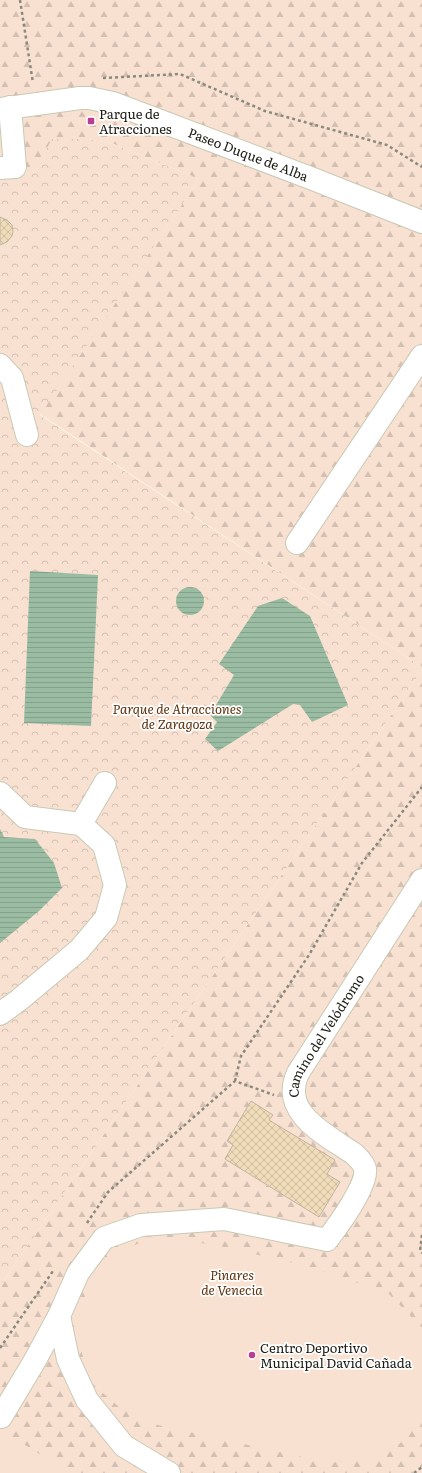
<svg xmlns="http://www.w3.org/2000/svg" width="422" height="1473" viewBox="0 0 422 1473" font-family="Literata,serif">
  <defs>
    <pattern id="forest-firs" width="22" height="20" patternUnits="userSpaceOnUse"><rect width="22" height="20" fill="#f8e1d1"/><path d="M5 1l3.5 6h-7zM16 11l3.5 6h-7z" fill="#d4c0b3"/></pattern>
    <pattern id="park-crowns" width="20" height="18" patternUnits="userSpaceOnUse"><rect width="20" height="18" fill="#f8e1d1"/><path d="M2 6a3 3 0 1 1 6 0M12 15a3 3 0 1 1 6 0" fill="none" stroke="#d4c0b3"/></pattern>
    <pattern id="water-rules" width="6" height="5" patternUnits="userSpaceOnUse"><rect width="6" height="5" fill="#9abca3"/><path d="M0 2.5h6" fill="none" stroke="#84a18b"/></pattern>
    <pattern id="building-cross-hatch" width="8" height="8" patternUnits="userSpaceOnUse"><rect width="8" height="8" fill="#f1dcb9"/><path d="M0 0l8 8M0 8l8-8" fill="none" stroke="#cebc9e"/></pattern>
  </defs>
  <rect width="100%" height="100%" fill="#fdfce9"/>
  <path fill="url(#forest-firs)" d="M0 0H422V667L40 414 199 179 114 144 88 139H53L33 173 0 175Z
    M422 670V1473H0V1286Z"/>
  <path fill="url(#park-crowns)" d="M52 139H88L114 144 199 179 40 415 422 667V670L0 1286V175L33 173Z"/>
  <path fill="#f8e1d1" d="M173 1239 220 1246 310 1267 388 1293 421 1327 422 1331V1414L402 1442 370 1458 329 1463 158 1425 118 1406 88 1380 76 1326 91 1276 119 1253 143 1241Z
    M0 1429 69 1473H0Z"/>
  <path fill="url(#water-rules)" d="M30 571 98 575 91 726 24 723Z
    M176 601a14 14 0 1 1 28 0a14 14 0 1 1-28 0Z
    M282 598 310 616 348 705 312 722 300 705 293 704 218 751 205 739 217 722 210 715 234 675 219 664 258 606Z
    M0 829 4 837 35 839 54 863 62 888 39 911 0 943Z"/>
  <path fill="url(#building-cross-hatch)" stroke="#bfb5a4" d="M0 217 8 221 12 225 13 231 12 236 7 242 0 245Z
    M251 1101 273 1115 269 1120 335 1160 327 1174 340 1182 319 1217 225 1159 233 1145 227 1141Z"/>
  <g fill="none" stroke-linecap="round" stroke-linejoin="round">
    <defs>
      <g id="minor">
        <path id="s1" d="M0 109 80 98H89L113 103 313 179 422 222"/>
        <path d="M0 168 15 167 10 107"/>
        <path d="M0 365 12 378 27 435"/>
        <path d="M297 543 422 356"/>
        <path d="M0 793 25 817 81 824 104 845 115 885 106 918 79 950 19 1000 0 1014"/>
        <path d="M81 824 105 783"/>
        <path d="M59 1316 68 1359 87 1400 124 1446 169 1473"/>
        <path id="s2" d="M1 1417 34 1362 59 1316 78 1273 104 1238 141 1225 224 1219 327 1240C337 1227 368 1185 365 1169 364 1163 358 1158 354 1154 327 1135 279 1113 298 1073L422 880"/>
      </g>
    </defs>
    <use href="#minor" stroke="#cac9b6" stroke-width="24"/>
    <path stroke="#8a897c" stroke-width="2.5" stroke-dasharray="3 3" stroke-linecap="butt" d="M20 0 33 83
      M103 78 180 74 265 111 387 145 422 167
      M235 1081 241 1056 309 955 362 863 422 787
      M87 1223 108 1192 235 1081 274 1095
      M422 1235 420 1251 422 1253
      M0 1348 53 1271
      M414 1473 422 1467"/>
    <use href="#minor" stroke="#fff" stroke-width="22"/>
  </g>
  <g fill="#b73e92" stroke="#fff" stroke-width="1.5">
    <rect x="87" y="117" width="8" height="8" rx="2"/>
    <circle cx="252" cy="1355" r="4"/>
  </g>
  <g text-anchor="middle" stroke-width="3.5" stroke-linejoin="round" paint-order="stroke">
    <g font-size="13" fill="#1b1a13" stroke="#fff" text-anchor="start">
      <text x="99" y="119">Parque de<tspan x="99" dy="15">Atracciones</tspan></text>
      <text x="260" y="1353">Centro Deportivo<tspan x="260" dy="15">Municipal David Cañada</tspan></text>
    </g>
    <g font-size="13" fill="#1b1a13" stroke="#fff">
      <text dy="5" stroke="none"><textPath href="#s1" startOffset="259">Paseo Duque de Alba</textPath></text>
      <text dy="5" stroke="none"><textPath href="#s2" startOffset="690">Camino del Velódromo</textPath></text>
    </g>
    <g font-size="13" font-style="italic" fill="#5f320d" stroke="#fff">
      <text x="177" y="714">Parque de Atracciones<tspan x="177" dy="15">de Zaragoza</tspan></text>
      <text x="232" y="1280">Pinares<tspan x="232" dy="15">de Venecia</tspan></text>
    </g>
  </g>
</svg>
